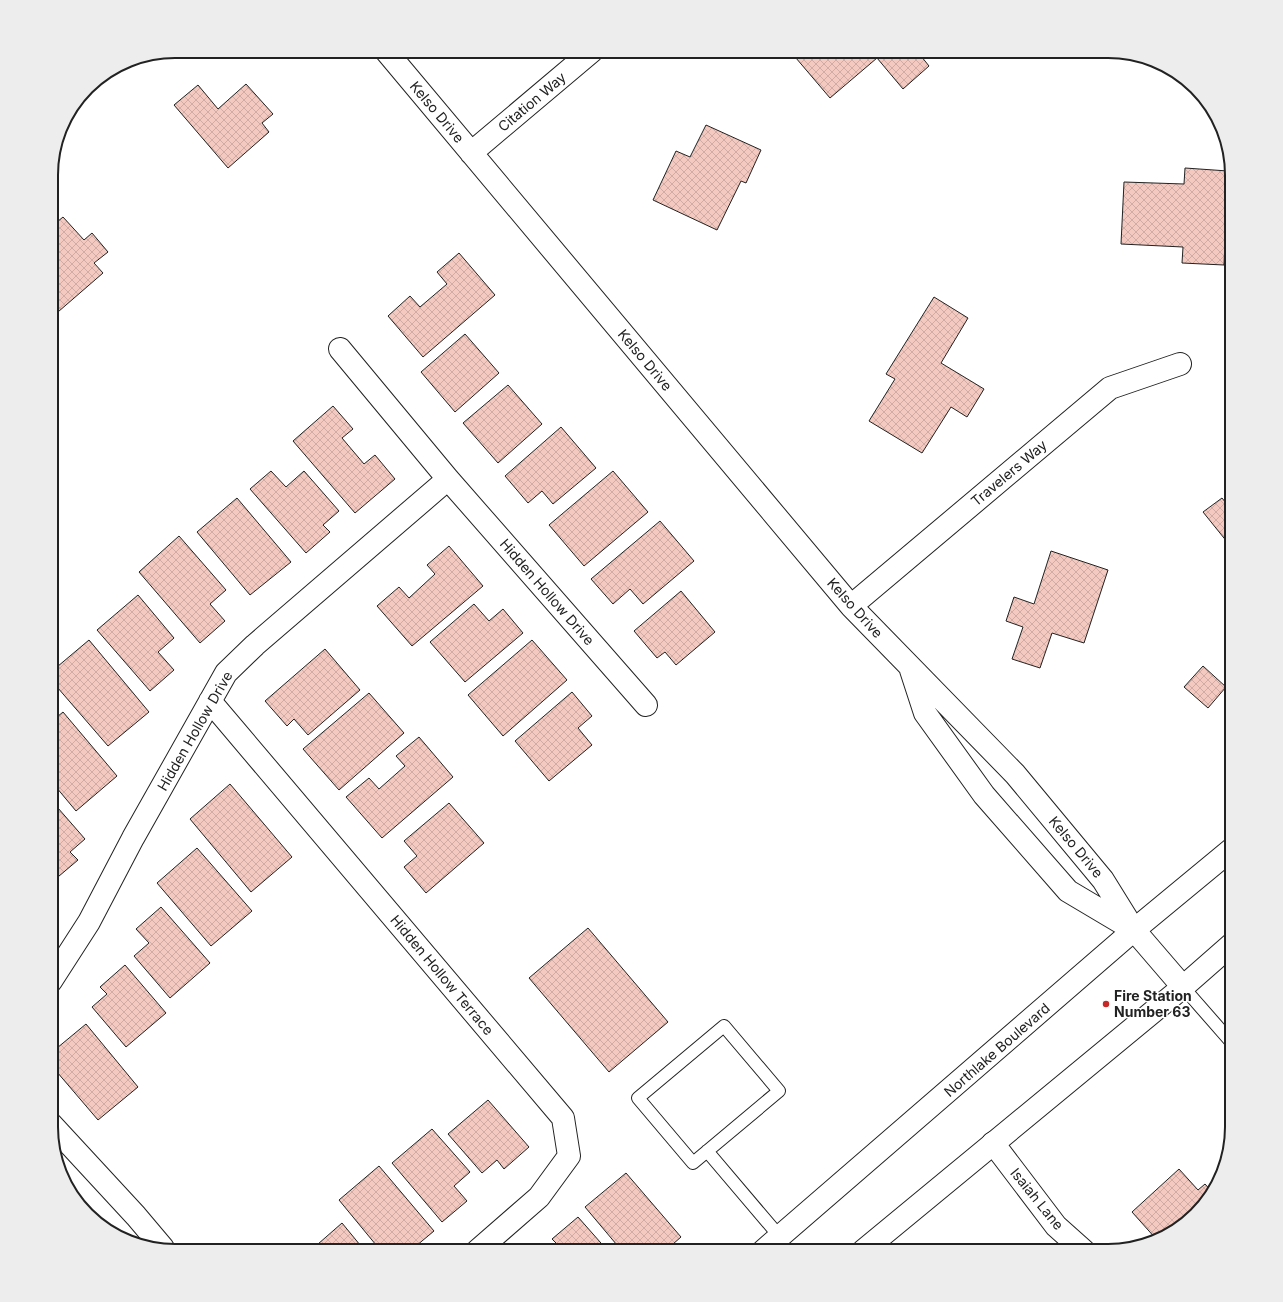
<svg xmlns="http://www.w3.org/2000/svg" width="1283" height="1302" viewBox="0 0 1283 1302" font-family="Inter,sans-serif">
  <defs>
    <pattern id="building-cross-hatch" width="8" height="8" patternUnits="userSpaceOnUse"><rect width="8" height="8" fill="#f3c9c0"/><path d="M0 0l8 8M0 8l8-8" fill="none" stroke="#d0aca5"/></pattern>
  </defs>
  <rect width="100%" height="100%" fill="#fff"/>
  <path fill="url(#building-cross-hatch)" stroke="#222" d="M790 51H917L929 66 903 89 877 58 830 98Z
    M246 84 273 114 262 123 269 132 228 168 174 105 198 85 218 109Z
    M706 125 761 150 746 183 741 181 717 230 653 200 676 151 690 157Z
    M1185 168 1228 171 1224 265 1182 263 1183 247 1121 244 1124 182 1184 184Z
    M63 217 84 240 92 233 108 252 94 263 103 273 51 318V227Z
    M459 253 495 295 423 357 388 316 410 296 420 307 447 284 437 272Z
    M934 297 968 318 941 363 984 389 967 417 951 407 922 453 869 421 895 379 886 374Z
    M465 334 499 373 455 412 421 372Z
    M508 385 542 424 498 463 463 423Z
    M333 406 353 429 342 438 364 464 375 455 395 479 355 513 293 441Z
    M561 427 596 468 553 504 542 491 528 503 505 476Z
    M271 471 286 487 304 471 339 511 323 525 330 532 306 553 250 489Z
    M613 471 648 512 584 566 549 525Z
    M237 498 291 562 250 595 197 532Z
    M1222 498 1230 508 1232 506V548L1203 512Z
    M660 521 694 561 643 604 630 589 613 604 591 579Z
    M179 536 226 590 210 604 225 621 200 643 139 572Z
    M449 546 483 586 412 646 377 606 399 587 409 598 435 574 427 565Z
    M1051 551 1108 570 1084 643 1052 633 1040 668 1012 659 1023 627 1006 621 1014 597 1034 604Z
    M681 591 715 632 676 665 665 652 657 658 634 631Z
    M138 595 174 638 158 652 174 670 150 691 97 630Z
    M474 604 489 621 503 609 523 633 465 682 430 642Z
    M89 640 149 712 108 746 51 680V672Z
    M532 640 567 680 503 736 468 695Z
    M325 649 360 690 308 735 294 719 287 726 265 701Z
    M1203 666 1226 687 1208 708 1184 687Z
    M572 692 592 716 578 728 592 745 549 781 515 741Z
    M369 693 404 733 339 790 303 749Z
    M63 712 117 776 76 811 51 781V722Z
    M419 737 453 777 382 838 346 797 369 778 379 789 405 766 396 756Z
    M230 784 292 857 251 892 190 819Z
    M51 800 85 839 70 852 78 860 52 882 51 881Z
    M449 803 484 843 426 893 404 867 417 856 404 841Z
    M197 848 252 911 211 946 157 883Z
    M161 907 210 963 170 998 134 956 149 943 136 929Z
    M588 928 668 1022 609 1072 529 978Z
    M125 965 166 1013 126 1047 92 1007 107 994 100 987Z
    M86 1024 138 1087 98 1120 51 1065V1053Z
    M488 1100 529 1147 504 1169 497 1160 482 1173 448 1134Z
    M432 1129 470 1172 454 1186 467 1201 442 1222 392 1163Z
    M379 1166 434 1231 410 1251H381L339 1200Z
    M1179 1169 1198 1190 1205 1184 1212 1192 1190 1220 1157 1240 1132 1212Z
    M626 1173 681 1237 665 1251H622L585 1207Z
    M578 1217 608 1251H558L561 1248 552 1239Z
    M342 1223 365 1251H310Z"/>
  <g fill="none" stroke-linecap="round" stroke-linejoin="round">
    <defs>
      <path id="service" d="M1183 987 1232 1043
        M724 1026 779 1091 693 1163 638 1098Z
        M707 1151 780 1237"/>
      <path id="minor" d="M386 51 851 606 1015 774 1103 880 1134 930 1183 987
        M471 153 592 51
        M340 349 448 479 646 705
        M851 606 1110 388 1180 364
        M911 670 925 713 984 795 1068 891 1132 929
        M210 701 563 1118 569 1156 539 1197 477 1251
        M51 981 89 922 133 838 226 673 255 645 448 479
        M51 1124 136 1216 163 1248
        M993 1143 1056 1226 1084 1251"/>
      <path id="secondary" d="M763 1251 1134 930 1232 849
        M863 1251 1183 987 1232 944"/>
    </defs>
    <use href="#service" stroke="#222" stroke-width="14"/>
    <use href="#minor" stroke="#222" stroke-width="24"/>
    <use href="#secondary" stroke="#222" stroke-width="24"/>
    <use href="#service" stroke="#fff" stroke-width="12"/>
    <use href="#minor" stroke="#fff" stroke-width="22"/>
    <use href="#secondary" stroke="#fff" stroke-width="22"/>
  </g>
  <circle fill="#c62828" stroke="#fff" stroke-width="1.5" cx="1106" cy="1004" r="4"/>
  <g text-anchor="middle" stroke-width="3" stroke-linejoin="round" paint-order="stroke">
    <g font-size="14" fill="#222" stroke="#fff">
      <text transform="translate(532 102) rotate(-40)" y="5">Citation Way</text>
      <text transform="translate(437 112) rotate(50)" y="5">Kelso Drive</text>
      <text transform="translate(645 360) rotate(50)" y="5">Kelso Drive</text>
      <text transform="translate(1009 473) rotate(-40)" y="5">Travelers Way</text>
      <text transform="translate(547 592) rotate(49)" y="5">Hidden Hollow Drive</text>
      <text transform="translate(855 608) rotate(48)" y="5">Kelso Drive</text>
      <text transform="translate(195 731) rotate(-60)" y="5">Hidden Hollow Drive</text>
      <text transform="translate(1076 847) rotate(50)" y="5">Kelso Drive</text>
      <text transform="translate(442 975) rotate(50)" y="5">Hidden Hollow Terrace</text>
      <text transform="translate(997 1050) rotate(-41)" y="5">Northlake Boulevard</text>
      <text transform="translate(1037 1199) rotate(51)" y="5">Isaiah Lane</text>
    </g>
    <g font-size="14" font-weight="bold" fill="#222" stroke="#fff" text-anchor="start">
      <text x="1114" y="1001">Fire Station<tspan x="1114" dy="16">Number 63</tspan></text>
    </g>
  </g>
  <path d="M0 0H1283V1302H0ZM175 58H1108A117 117 0 0 1 1225 175V1127A117 117 0 0 1 1108 1244H175A117 117 0 0 1 58 1127V175A117 117 0 0 1 175 58Z" fill="#ededed" fill-rule="evenodd"/>
  <path fill="none" stroke="#222" stroke-width="2" d="M175 58H1108A117 117 0 0 1 1225 175V1127A117 117 0 0 1 1108 1244H175A117 117 0 0 1 58 1127V175A117 117 0 0 1 175 58Z"/>
</svg>
